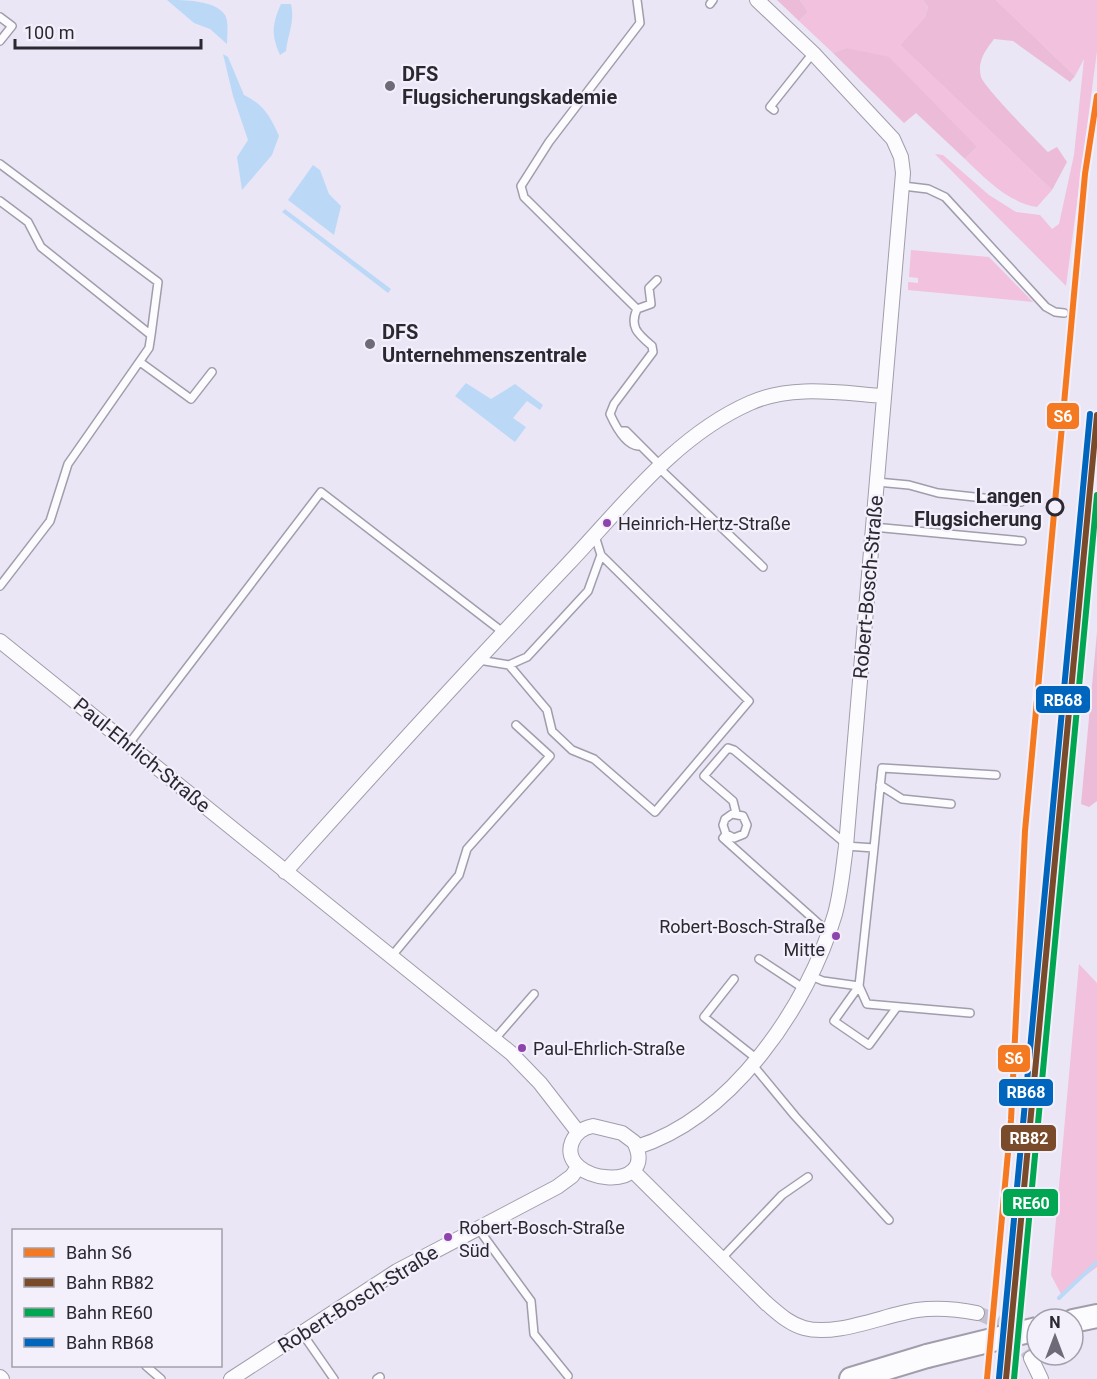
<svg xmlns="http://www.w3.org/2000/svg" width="1097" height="1379" viewBox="0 0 1097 1379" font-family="Roboto,sans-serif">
  <rect width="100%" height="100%" fill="#eae6f6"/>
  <path fill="#f1c1dd" d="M800 0H923L928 7 925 17 900 45 1052 190 1037 207C1007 202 986 179 965 159L977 147 846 48 833 53 799 21 808 12Z
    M996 0H1097V51L1066 286 935 154 943 155 989 195 1016 212 1040 215 1052 229 1059 224 1074 155 1084 59 1075 76Z
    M911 250 989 257 1033 302 908 290V282L918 283V278L909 277Z
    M1079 964 1097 983V1267L1061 1294 1051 1275Z"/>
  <path fill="#ecbbd7" d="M777 0H800L808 12 799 21Z
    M923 0H996L1075 76 1070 82 1013 41 994 39C985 51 977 61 981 77 984 87 1038 142 1048 152L1057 147 1067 162 1052 190 900 45 925 17 928 7Z
    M846 48 889 57 977 147 965 159 916 113 904 123 833 53Z
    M1097 632V801L1089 807 1081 804Z"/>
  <path fill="#bbd9f7" d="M167 0C185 0 215 0 225 15 229 22 227 36 227 44L210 29 194 23Z
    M281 4H291C295 23 288 33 286 51L280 55C271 35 272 24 281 4Z
    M223 54 228 57 244 95C264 105 270 116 279 136L272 155 242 190 237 157 248 140 233 96Z
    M313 165 320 170 329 194 341 206 334 235 288 200Z
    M285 209 391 289 388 293 282 212Z
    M466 383 491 399 515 384 543 405 540 410 527 401 513 418 526 427 515 442 455 396Z"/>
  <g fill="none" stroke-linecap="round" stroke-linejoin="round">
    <path stroke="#bbd9f7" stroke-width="4" d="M1059 1298 1097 1262"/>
    <path stroke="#c4c0cf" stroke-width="14" stroke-dasharray="14 7" stroke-linecap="butt" d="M977 1313C1001 1321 1018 1336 1031 1358"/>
    <defs>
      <path id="lane" d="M637 0 640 23 549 142 521 186 524 197 637 309
        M710 4 713 0
        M0 17 12 26 0 41
        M774 110 770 107 813 53
        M0 164 158 282 151 335
        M903 186 928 189 945 197 1046 307 1055 312 1064 313
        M0 201 28 222 41 247 151 335 149 348 68 464 50 521 0 586
        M140 362 191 399 212 372
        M622 431H626L661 466
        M638 446C625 445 615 425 610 414L614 404 653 352 652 346C638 334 629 327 637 309L651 304 649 288 657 280
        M659 468 763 567
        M877 482 909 485 938 493 1021 502
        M873 527 1022 541
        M479 660 509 665 527 657 588 591 601 555
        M509 665 547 710 552 731 572 750 594 759 655 812 749 701 601 555 595 536
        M128 745 321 492 504 633
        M880 785 902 799 951 804
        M736 813 733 801 704 776 728 748 734 750 846 844
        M726 834 734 838 744 834 747 825 743 816 732 814 725 819 723 825 726 834 723 838 828 932
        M874 848 882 768 996 775
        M391 957 459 875 467 849 550 756 516 725
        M759 959 803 988
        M809 975 823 981 859 986 874 848 846 846
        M734 979 704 1017 757 1059
        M859 986 834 1021 869 1045 897 1007
        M859 986 867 1004 970 1013
        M494 1040 534 994
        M752 1064 795 1116 889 1220
        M477 1227 531 1301 534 1334 568 1376
        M721 1259 782 1195 808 1177
        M302 1333 334 1379
        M146 1366 161 1379
        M377 1379 380 1377"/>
      <path id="street" d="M0 641 511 1053 540 1083 578 1132
        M285 872C378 768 472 665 568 564 623 506 675 436 750 403 792 384 840 393 884 396
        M593 1126 622 1133 634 1142C661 1195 556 1183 572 1142 576 1132 583 1128 593 1126Z
        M637 1147C732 1117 808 1006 835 914 841 892 843 868 846 846L903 173 901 157 893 139 813 53 757 0
        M633 1171 766 1303C778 1313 789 1324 804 1328 836 1337 884 1315 917 1310 938 1307 957 1309 977 1313
        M1031 1358 1041 1379
        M0 1377 2 1379
        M231 1379 397 1271 557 1187 572 1176 578 1167"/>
      <path id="primary" d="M1073 1321 1097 1316
        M851 1379 927 1356"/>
    </defs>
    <use href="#lane" stroke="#a19daa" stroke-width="10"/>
    <use href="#street" stroke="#a19daa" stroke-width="16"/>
    <use href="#primary" stroke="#a19daa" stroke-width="26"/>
    <use href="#lane" stroke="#fcfbfe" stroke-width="7"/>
    <use href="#street" stroke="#fcfbfe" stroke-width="14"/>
    <use href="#primary" stroke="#fcfbfe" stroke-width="22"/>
    <defs>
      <path id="primary-bridge" d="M927 1356 1037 1329"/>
    </defs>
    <use href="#primary-bridge" stroke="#a19daa" stroke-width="26" stroke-linecap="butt"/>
    <use href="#primary-bridge" stroke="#fcfbfe" stroke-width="22"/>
    <defs>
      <path id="rail-1" d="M987 1379 1011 1120 1025 831 1085 174 1097 96"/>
      <path id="rail-2" d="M1006 1379 1097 415"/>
      <path id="rail-3" d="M1014 1379 1097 495"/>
      <path id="rail-4" d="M999 1378 1090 414"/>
    </defs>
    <use href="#rail-1" stroke="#f3f0fb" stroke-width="10"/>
    <use href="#rail-2" stroke="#f3f0fb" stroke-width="10"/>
    <use href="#rail-3" stroke="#f3f0fb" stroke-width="10"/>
    <use href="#rail-4" stroke="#f3f0fb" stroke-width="10"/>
    <use href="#rail-1" stroke="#f57921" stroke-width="6"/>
    <use href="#rail-2" stroke="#7a4b2a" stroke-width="6"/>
    <use href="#rail-3" stroke="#00a651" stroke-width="6"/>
    <use href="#rail-4" stroke="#0065bd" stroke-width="6"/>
  </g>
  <g fill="#6e6a77" stroke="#f3f0fb" stroke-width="2">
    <circle cx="390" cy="86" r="6"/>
    <circle cx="370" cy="344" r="6"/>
  </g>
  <circle fill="#f3f0fb" stroke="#2b2832" stroke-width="3" cx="1055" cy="507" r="8"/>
  <g fill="#8e44ad" stroke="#f3f0fb" stroke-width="2">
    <circle cx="607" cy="523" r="5"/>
    <circle cx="836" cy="936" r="5"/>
    <circle cx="522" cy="1048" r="5"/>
    <circle cx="448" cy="1237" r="5"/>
  </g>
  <g text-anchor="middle" stroke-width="4.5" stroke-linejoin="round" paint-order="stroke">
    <g font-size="18" fill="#2b2832" stroke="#f3f0fb" text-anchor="start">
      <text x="618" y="530">Heinrich-Hertz-Straße</text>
      <text x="825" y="933" text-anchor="end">Robert-Bosch-Straße<tspan x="825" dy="23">Mitte</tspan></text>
      <text x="533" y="1055">Paul-Ehrlich-Straße</text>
      <text x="459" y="1234">Robert-Bosch-Straße<tspan x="459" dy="23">Süd</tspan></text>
    </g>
    <g font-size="20" font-weight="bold" fill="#2b2832" stroke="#f3f0fb" text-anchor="start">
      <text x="402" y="81">DFS<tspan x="402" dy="23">Flugsicherungskademie</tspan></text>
      <text x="382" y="339">DFS<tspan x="382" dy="23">Unternehmenszentrale</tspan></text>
    </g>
    <g font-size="20" font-weight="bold" fill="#2b2832" stroke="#f3f0fb" text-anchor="end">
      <text x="1042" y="503">Langen<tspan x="1042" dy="23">Flugsicherung</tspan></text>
    </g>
    <g font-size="20" fill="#2b2832" stroke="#f3f0fb">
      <text transform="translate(868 587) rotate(-85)" y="7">Robert-Bosch-Straße</text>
      <text transform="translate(142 755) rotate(39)" y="7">Paul-Ehrlich-Straße</text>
      <text transform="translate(358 1299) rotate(-32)" y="7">Robert-Bosch-Straße</text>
    </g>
  </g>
  <g stroke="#f3f0fb" stroke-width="2">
    <rect x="1046" y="402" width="34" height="28" rx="6" fill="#f57921"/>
    <rect x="1035" y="685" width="56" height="29" rx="6" fill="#0065bd"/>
    <rect x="997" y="1044" width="34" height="29" rx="6" fill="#f57921"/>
    <rect x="998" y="1078" width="56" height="29" rx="6" fill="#0065bd"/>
    <rect x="1000" y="1124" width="57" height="28" rx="6" fill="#7a4b2a"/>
    <rect x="1002" y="1188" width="57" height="29" rx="6" fill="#00a651"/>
  </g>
  <g font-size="16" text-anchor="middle" font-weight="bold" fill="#fff">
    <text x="1063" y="422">S6</text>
    <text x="1063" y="706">RB68</text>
    <text x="1014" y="1064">S6</text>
    <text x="1026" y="1098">RB68</text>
    <text x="1029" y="1144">RB82</text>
    <text x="1031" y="1209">RE60</text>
  </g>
  <rect x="12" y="1229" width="210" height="138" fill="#f3f0fb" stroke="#a3a0ab" stroke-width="1.5"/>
  <rect x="24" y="1248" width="30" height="9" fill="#f57921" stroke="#a3a0ab" stroke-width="1.5"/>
  <text x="66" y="1259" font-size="18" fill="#2b2832">Bahn S6</text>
  <rect x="24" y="1278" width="30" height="9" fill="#7a4b2a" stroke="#a3a0ab" stroke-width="1.5"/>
  <text x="66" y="1289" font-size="18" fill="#2b2832">Bahn RB82</text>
  <rect x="24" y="1308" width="30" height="9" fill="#00a651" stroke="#a3a0ab" stroke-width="1.5"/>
  <text x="66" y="1319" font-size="18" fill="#2b2832">Bahn RE60</text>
  <rect x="24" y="1338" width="30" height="9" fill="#0065bd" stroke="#a3a0ab" stroke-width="1.5"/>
  <text x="66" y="1349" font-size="18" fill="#2b2832">Bahn RB68</text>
  <g transform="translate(1055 1337)"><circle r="28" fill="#f3f0fb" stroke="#a3a0ab" stroke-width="1.5"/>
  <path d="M0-4.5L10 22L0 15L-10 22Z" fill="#6e6a77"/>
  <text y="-9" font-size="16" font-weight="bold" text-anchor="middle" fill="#2b2832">N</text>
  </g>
  <path d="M15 39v9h186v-9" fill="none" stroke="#2b2832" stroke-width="3"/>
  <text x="24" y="39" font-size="18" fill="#2b2832" stroke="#f3f0fb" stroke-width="4.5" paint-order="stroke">100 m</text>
</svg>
